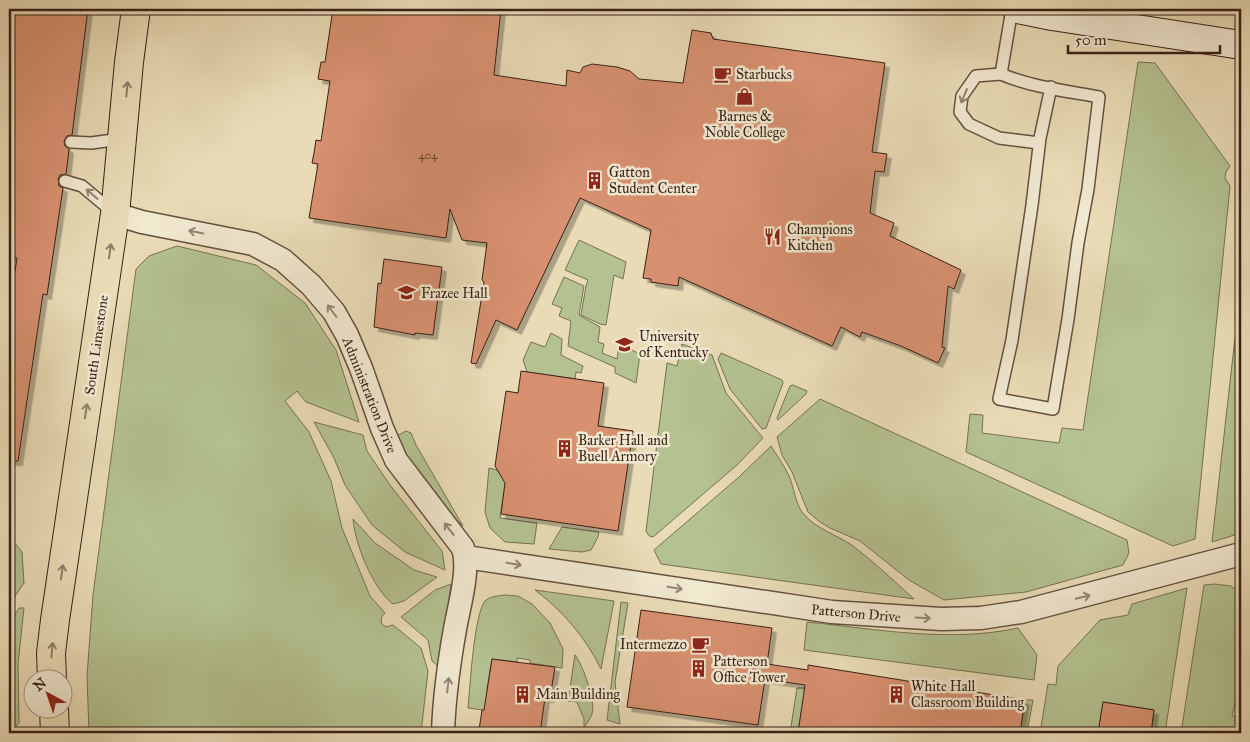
<svg xmlns="http://www.w3.org/2000/svg" width="1250" height="742" viewBox="0 0 1250 742" font-family="'IM FELL Great Primer',serif">
  <defs>
    <filter id="shadow"><feDropShadow dx="4.5" dy="4.5" stdDeviation="0" flood-color="#0004"/></filter>
  </defs>
  <rect width="100%" height="100%" fill="#e9dbb6"/>
  <filter id="stains"><feTurbulence type="fractalNoise" baseFrequency=".004" numOctaves="4"/><feColorMatrix values="0 0 0 0 .2 0 0 0 0 .09 0 0 0 0 .02 0 0 0 .5 -.17"/></filter>
  <radialGradient id="worn" r=".72"><stop offset=".6" stop-color="#630" stop-opacity="0"/><stop offset="1" stop-color="#630" stop-opacity=".3"/></radialGradient>
  <path fill="#b4c190" stroke="#767154" d="M1138 62 1155 63 1230 166 1226 172 1225 178 1230 186 1195 539 1173 546 966 452 970 414 983 415 982 433 1059 443 1062 428 1083 430Z
    M579 240 626 262 623 279 614 275 606 325 600 324 581 315 586 286 588 280 565 270Z
    M177 246 256 265 305 303 336 350 359 422 306 402 297 391 285 401 309 432 331 481 342 528 370 596 385 613 382 616 381 623 386 627 393 625 421 648 428 671 421 733H89L87 676 93 595 136 269 149 256Z
    M1241 250V321L1235 320Z
    M564 277 584 286 579 315 600 327 598 342 604 344 602 353 617 359 619 344 640 354 636 383 615 373V367L568 346 571 321 559 316 562 308 552 304Z
    M551 333 562 339 561 355 583 366 581 373 576 372 575 379 527 372 523 360 531 342 545 347Z
    M1235 338 1241 339V533L1212 542Z
    M682 344 712 355 726 393 763 438 737 465 653 537 649 536 646 531 667 363 677 366Z
    M721 353 782 380 783 383 766 428 762 429 730 389 718 359Z
    M793 385 807 391 806 394 778 420 777 418 790 386Z
    M820 399 1127 540 1129 553 1123 565 1026 592 944 600 909 580 860 541 830 528 820 522 808 512 792 472 782 455 777 437Z
    M314 422 363 435 367 451 390 485 442 551 445 570 405 552 372 525 345 485 334 458Z
    M406 431 411 433 416 445 463 526 440 504 419 480 395 437Z
    M771 446C777 456 784 465 789 476 794 487 795 502 802 512 815 529 836 534 853 546 874 562 894 581 914 599L661 564 654 550 739 477Z
    M489 468 497 470 499 473 507 472 500 518 537 523 534 544 505 542 490 528 485 512Z
    M353 519 375 543 414 570 437 577 404 601 393 604C373 589 355 544 353 519Z
    M562 527 599 532 598 537 591 550 582 552 549 549Z
    M9 536 22 552 24 583 9 605Z
    M451 584 439 667 432 661 428 640 401 617 435 590Z
    M1215 584 1231 586 1241 593V686H1239L1232 716 1241 718V733L1211 732V733H1181L1204 585Z
    M1187 588 1165 733H1151L1154 710 1103 702 1098 733H1040L1048 684 1056 685 1058 666 1100 620 1128 615 1132 604Z
    M535 590 614 601 601 669C586 638 562 610 535 590Z
    M505 595 518 596 532 604 550 623 563 649 562 668 530 663V660L517 658V662L492 659 487 688 491 711 468 708C470 688 474 611 486 600 492 596 498 596 505 595Z
    M621 602 628 603 615 682 620 724 607 720Z
    M19 608H24L18 664 19 723 15 727 9 729V624Z
    M807 622C876 629 949 643 1018 628L1037 655 1034 680 804 650Z
    M575 655C583 665 596 702 592 714 591 718 586 724 584 728V719L577 702 568 701Z
    M797 688H805L798 733H790Z
    M1025 700H1033L1027 733H1020Z"/>
  <path fill="#d7906f" stroke="#382118" filter="url(#shadow)" d="M9 9H88L72 135 67 136 64 141 65 146 69 149 66 174 60 175 58 179 59 186 63 188 47 295 43 294 18 461H9V311L17 258 9 257Z
    M333 9H501L494 75 566 86 567 70 580 73 583 67 592 64 617 67 630 71 639 79 683 83 692 30 711 33 713 39 885 63 872 152 887 154 884 172 875 171 870 213 894 223 890 236 961 270 954 289 948 286 942 347 945 348 938 363 901 346 862 332 860 337 841 327 832 346 679 277 678 286 651 282V279L643 278 651 230 580 198 517 330 496 320 476 364 471 363 484 282 482 280 487 243 462 240 450 209 446 238 309 218 318 164 312 163 314 153 316 140 321 141 330 81 318 79 321 62H325Z
    M384 259 442 267 433 335 415 333V335L374 327 378 283 381 284Z
    M521 371 604 383 598 426 633 431 618 531 501 514 505 483 495 466 506 391 518 393Z
    M641 610 772 628 767 664 808 670V665L1025 700 1020 733H798L805 685 765 679 758 725 627 707Z
    M492 659 555 667 550 698H545L540 733H487V732L479 730 482 710H484Z
    M1103 702 1154 710 1151 733H1098Z"/>
  <g fill="none" stroke-linecap="round" stroke-linejoin="round">
    <defs>
      <path id="lane" d="M1012 9 1001 74C1031 87 1067 91 1099 97L1088 189 1078 243 1068 319 1053 409 999 399 1012 340 1032 205 1040 138 1051 87
        M1001 74 976 76 962 96 960 112 969 124 999 138 1039 143
        M71 142 91 143 121 139
        M65 181 82 186 114 213"/>
      <path id="street" d="M115 214 142 222 253 244 283 260 311 285 334 312 347 335 361 368 382 428 396 460 463 548C470 570 459 606 455 629 449 663 444 699 443 733
        M466 557 832 612 941 619 981 618 1021 612 1241 554"/>
      <path id="secondary" d="M1017 9 1052 16 1241 45"/>
      <path id="primary" d="M52 680 51 653 55 620 115 214 129 62 136 9
        M54 710 55 733"/>
    </defs>
    <use href="#lane" stroke="#645040" stroke-width="14"/>
    <use href="#street" stroke="#645040" stroke-width="25"/>
    <use href="#secondary" stroke="#382118" stroke-width="30"/>
    <use href="#primary" stroke="#382118" stroke-width="30"/>
    <use href="#lane" stroke="#f1e8d0" stroke-width="11"/>
    <use href="#street" stroke="#f1e8d0" stroke-width="22"/>
    <use href="#secondary" stroke="#f1e8d0" stroke-width="28"/>
    <use href="#primary" stroke="#e9dbb6" stroke-width="28"/>
  </g>
  <defs><path id="oneway-shaft" d="M-6 0H5M1.5-3L5.5 0L1.5 3" fill="none" stroke-width="1.6" stroke-linecap="round" stroke-linejoin="round" transform="scale(1.25)"/></defs>
  <g stroke="#907e67">
    <use href="#oneway-shaft" transform="translate(127 89) rotate(-85)"/>
    <use href="#oneway-shaft" transform="translate(110 251) rotate(-82)"/>
    <use href="#oneway-shaft" transform="translate(86 411) rotate(-82)"/>
    <use href="#oneway-shaft" transform="translate(62 572) rotate(-82)"/>
    <use href="#oneway-shaft" transform="translate(52 650) rotate(-85)"/>
  </g>
  <g stroke="#948474">
    <use href="#oneway-shaft" transform="translate(964 96) rotate(113)"/>
    <use href="#oneway-shaft" transform="translate(92 194) rotate(-139)"/>
    <use href="#oneway-shaft" transform="translate(196 232) rotate(-169)"/>
    <use href="#oneway-shaft" transform="translate(332 311) rotate(-127)"/>
    <use href="#oneway-shaft" transform="translate(449 529) rotate(-128)"/>
    <use href="#oneway-shaft" transform="translate(514 564) rotate(9)"/>
    <use href="#oneway-shaft" transform="translate(675 588) rotate(9)"/>
    <use href="#oneway-shaft" transform="translate(1083 597) rotate(-14)"/>
    <use href="#oneway-shaft" transform="translate(923 618) rotate(3)"/>
    <use href="#oneway-shaft" transform="translate(448 685) rotate(-83)"/>
  </g>
  <defs>
    <symbol id="cafe-bare" viewBox="-9 -9 18 18"><path d="M-5.5-4.5H6V0H3Q3 3.5 0 3.5H-2.5Q-5.5 3.5-5.5 0ZM3-3.2v2h1.7v-2ZM-6 4.5H4V6H-6Z" fill="#8f2418" stroke="#f1e8d0" stroke-width="2.5" paint-order="stroke"/></symbol>
    <symbol id="shop-bare" viewBox="-9 -9 18 18"><path d="M-5-2.5h2.3a2.7 3.5 0 0 1 5.4 0H5L5.5 6h-11ZM-1.5-2.5h3a1.5 2.3 0 0 0-3 0Z" fill="#8f2418" stroke="#f1e8d0" stroke-width="2.5" paint-order="stroke"/></symbol>
    <symbol id="building-bare" viewBox="-9 -9 18 18"><path d="M-4-6H4V6H1V3H-1V6H-4ZM-2.5-4.3h1.7v1.8h-1.7ZM.8-4.3h1.7v1.8H.8ZM-2.5-1h1.7V.8h-1.7ZM.8-1h1.7V.8H.8Z" fill="#8f2418" stroke="#f1e8d0" stroke-width="2.5" paint-order="stroke"/></symbol>
    <symbol id="restaurant-bare" viewBox="-9 -9 18 18"><path d="M-5-6h1v4h1v-4h1v4h1v-4h1v5L-1.5 .5V6h-2V.5L-5-1ZM5-6V6H3V1.5H1.5Q1.5-4 5-6Z" fill="#8f2418" stroke="#f1e8d0" stroke-width="2.5" paint-order="stroke"/></symbol>
    <symbol id="university-bare" viewBox="-9 -9 18 18"><path d="M0-5L7-2L0 1L-7-2ZM-4 1L0 2.5L4 1V4Q0 6-4 4Z" fill="#8f2418" stroke="#f1e8d0" stroke-width="2.5" paint-order="stroke"/></symbol>
  </defs>
  <g fill-rule="evenodd">
    <use href="#cafe-bare" x="710" y="62" width="25" height="25"/>
    <use href="#shop-bare" x="732" y="84" width="25" height="25"/>
    <use href="#building-bare" x="582" y="168" width="25" height="25"/>
    <use href="#restaurant-bare" x="760" y="224" width="25" height="25"/>
    <use href="#university-bare" x="394" y="280" width="25" height="25"/>
    <use href="#university-bare" x="612" y="332" width="25" height="25"/>
    <use href="#building-bare" x="552" y="436" width="25" height="25"/>
    <use href="#cafe-bare" x="688" y="632" width="25" height="25"/>
    <use href="#building-bare" x="686" y="656" width="25" height="25"/>
    <use href="#building-bare" x="510" y="682" width="25" height="25"/>
    <use href="#building-bare" x="884" y="682" width="25" height="25"/>
  </g>
  <g text-anchor="middle" stroke-width="5" stroke-linejoin="round" paint-order="stroke">
    <g font-size="11" fill="#603d2e">
      <text x="428" y="159">404</text>
    </g>
    <g font-size="14" fill="#382118" stroke="#f1e8d0" text-anchor="start">
      <text x="736" y="79">Starbucks</text>
      <text x="745" y="121" text-anchor="middle">Barnes &amp;<tspan x="745" dy="16">Noble College</tspan></text>
      <text x="609" y="177">Gatton<tspan x="609" dy="16">Student Center</tspan></text>
      <text x="787" y="234">Champions<tspan x="787" dy="16">Kitchen</tspan></text>
      <text x="421" y="298">Frazee Hall</text>
      <text x="639" y="341">University<tspan x="639" dy="16">of Kentucky</tspan></text>
      <text x="578" y="445">Barker Hall and<tspan x="578" dy="16">Buell Armory</tspan></text>
      <text x="687" y="649" text-anchor="end">Intermezzo</text>
      <text x="713" y="666">Patterson<tspan x="713" dy="16">Office Tower</tspan></text>
      <text x="911" y="691">White Hall<tspan x="911" dy="16">Classroom Building</tspan></text>
      <text x="536" y="699">Main Building</text>
    </g>
    <g font-size="14" fill="#382118" stroke="#f1e8d0">
      <text transform="translate(96 345) rotate(-82)" y="5">South Limestone</text>
      <text transform="translate(370 395) rotate(68)" y="5">Administration Drive</text>
      <text transform="translate(856 613) rotate(5)" y="5">Patterson Drive</text>
    </g>
  </g>
  <rect width="1250" height="742" fill="none" stroke="#e9dbb6" stroke-width="30"/>
  <rect x="10" y="10" width="1230" height="722" fill="none" stroke="#382118" stroke-width="2.5"/>
  <rect x="15" y="15" width="1220" height="712" fill="none" stroke="#382118"/>
  <g transform="translate(48 694) rotate(320)"><circle r="24" fill="#f1e8d0" stroke="#a79886"/>
  <path d="M0-4L9 19L0 12L-9 19Z" fill="#8f2418"/>
  <text y="-8" font-size="14" font-weight="bold" text-anchor="middle" fill="#382118">N</text>
  </g>
  <path d="M1068 45v8h152v-8" fill="none" stroke="#382118" stroke-width="2.5"/>
  <text x="1075" y="45" font-size="15" fill="#382118" stroke="#f1e8d0" stroke-width="4" paint-order="stroke">50 m</text>
  <rect width="100%" height="100%" filter="url(#stains)"/>
  <rect width="100%" height="100%" fill="url(#worn)"/>
</svg>
